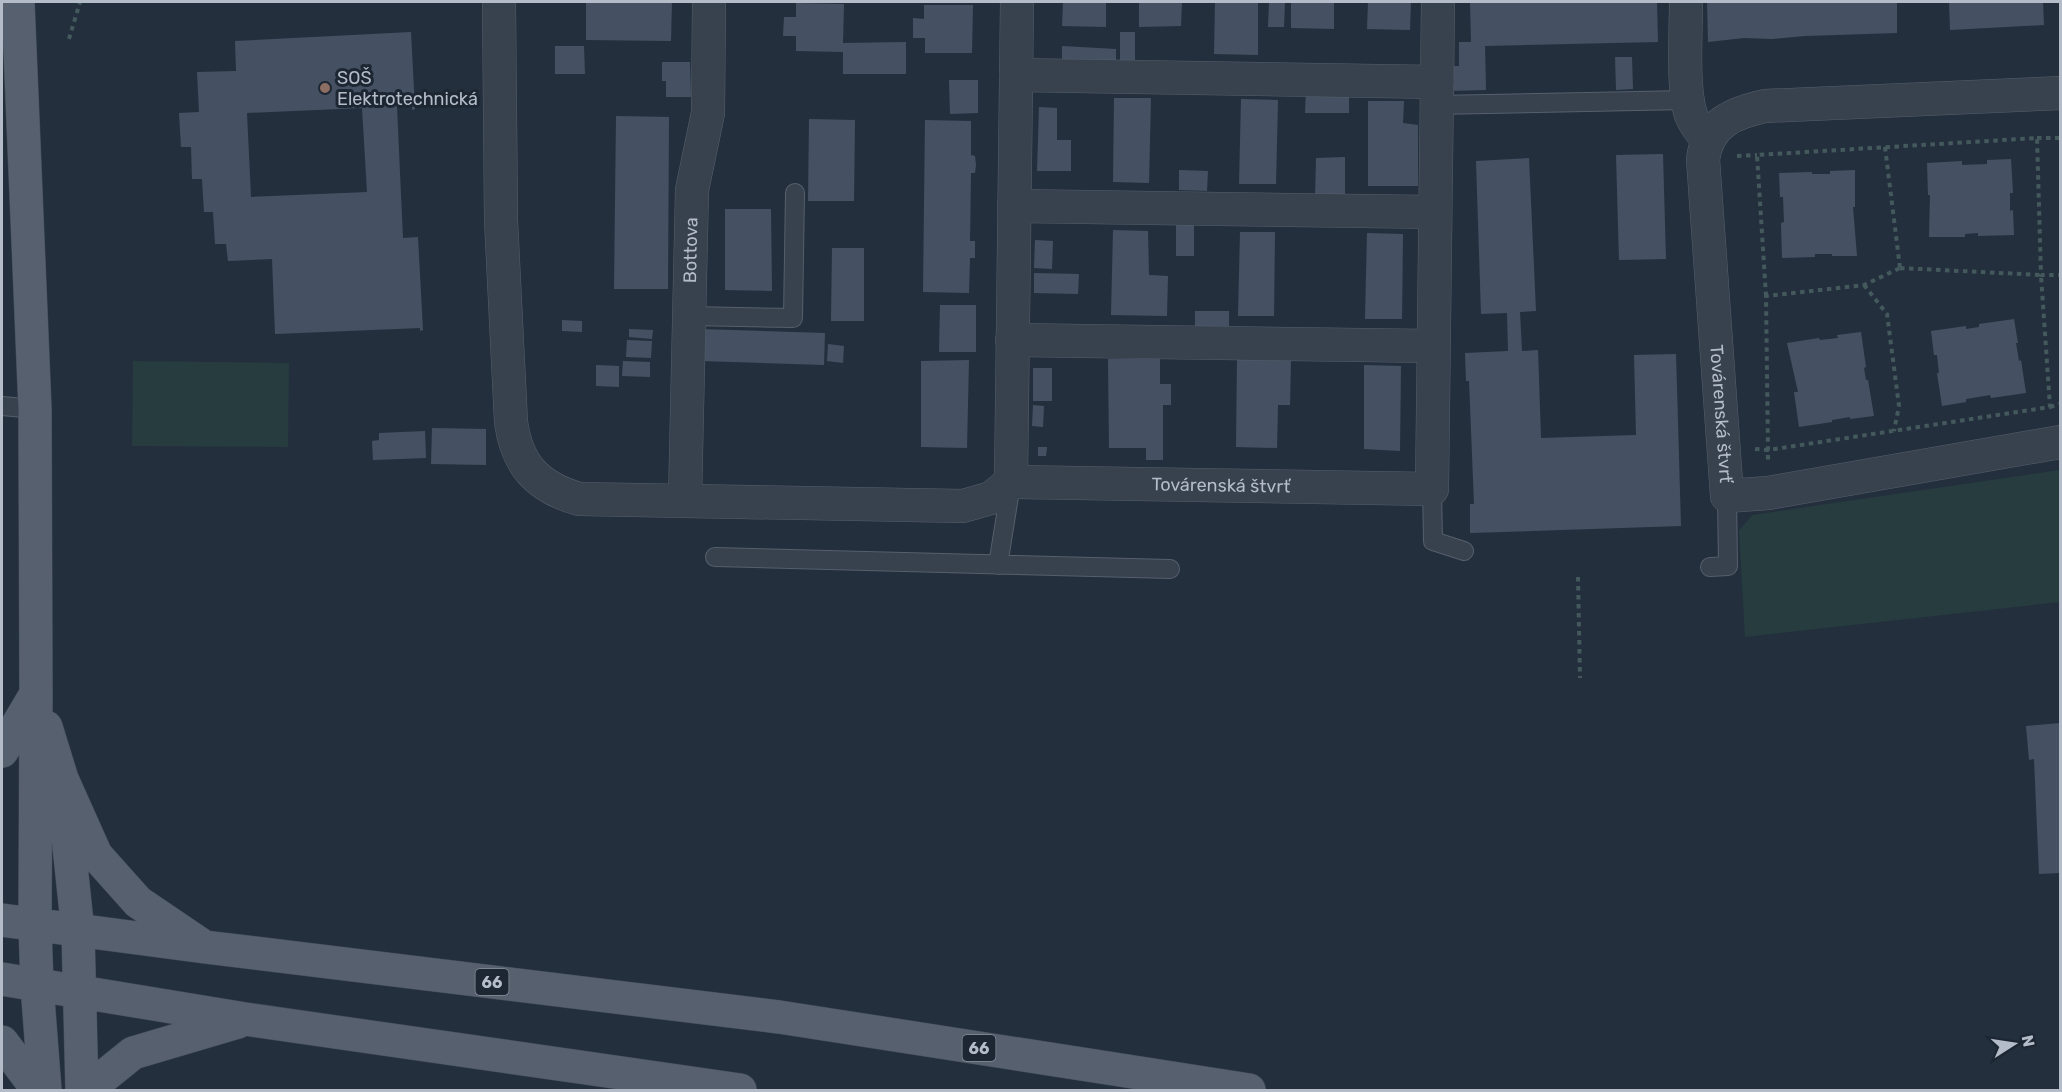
<svg xmlns="http://www.w3.org/2000/svg" width="2062" height="1092" viewBox="0 0 2062 1092" font-family="Rubik,sans-serif">
  <rect width="100%" height="100%" fill="#242f3e"/>
  <path fill="#263c3f" d="M133 361 289 363 288 447 132 446Z
    M2060 470V602L1745 637 1739 531 1752 515Z"/>
  <path fill="#455162" fill-rule="evenodd" d="M586 2H672L671 41 586 40Z
    M1063 2H1106V27L1062 26Z
    M1139 2H1182L1181 26 1139 27Z
    M1215 2H1258V55L1214 54Z
    M1269 2H1285L1284 27H1268Z
    M1291 2H1334V29L1291 28Z
    M1368 2H1411L1410 30 1367 29Z
    M1470 2H1657L1658 42 1485 46 1486 90 1447 91 1446 66H1459V42H1471Z
    M1707 2H1897V33L1805 36 1772 39 1744 38 1708 42Z
    M1949 2H2043L2044 25 1950 30Z
    M796 3 844 4 843 43 906 42V74H843V52L796 51V36H783L784 17H796Z
    M924 5H973L972 53H925V38H913V18L924 19Z
    M411 32 415 109 412 110V106L397 107 403 238 418 237 423 330 420 331V328L275 334 272 259 228 261 226 244H215L213 212H204L202 179H192L191 147H181L179 113 199 112 197 72 236 71 235 41ZM362 108 367 192 251 197 247 113Z
    M1120 32H1135V63H1120Z
    M555 46H584L585 74H555Z
    M1062 46 1116 49V64L1062 62Z
    M1615 57H1632L1633 89 1616 90Z
    M662 62H690L691 97H666V81H662Z
    M949 80H978V113L950 114Z
    M1306 89H1349V113H1305Z
    M1114 98H1151L1149 183 1113 182Z
    M1241 99 1278 100 1276 184H1239Z
    M1368 101H1404L1403 123 1418 125V186H1368Z
    M1039 107 1057 108V140H1071V171H1037Z
    M616 116 669 117 668 289H614Z
    M809 119 855 120 854 201H808Z
    M925 120 971 121V155L975 156 976 165 975 173H971L970 241H975V258H970L969 293 923 292Z
    M1663 154 1666 259 1619 260 1616 155Z
    M1345 157V199H1315L1316 158Z
    M1529 158 1536 311 1520 312 1522 351 1538 350 1541 438 1636 435 1634 355 1676 354 1681 526 1470 533V504H1474L1469 381H1466L1465 353 1508 351 1507 313 1481 314 1476 161Z
    M2011 159 2013 193H2010V211L2013 210 2014 235 1978 236V233L1965 234V237H1929L1930 195H1928L1927 163 1962 161V165L1987 164V160Z
    M1179 170 1208 171 1207 191 1179 190Z
    M1855 170V207H1853L1857 256H1832V254H1815V257L1782 258 1781 223 1784 222 1783 197H1780L1779 173 1812 172V174H1830V171Z
    M725 209H771L772 291 725 290Z
    M1194 222V256H1176V223Z
    M1113 230 1148 231 1149 275 1168 276 1167 316 1111 315Z
    M1240 232H1275L1274 316H1238Z
    M1367 233 1403 234 1402 319H1365Z
    M1035 240 1053 241 1052 269 1034 268Z
    M832 248H864V321H831Z
    M1034 273 1079 274 1078 294 1034 293Z
    M940 305H976V352H939Z
    M1195 311H1229V331H1195Z
    M2014 319 2018 343H2016L2019 361 2021 360 2026 393 1991 398 1990 395 1966 399V402L1942 406 1937 373H1939L1937 355H1934L1931 331 1966 326V329L1979 327V324Z
    M562 320 582 321V332L562 331Z
    M629 329 653 330 652 339 629 337Z
    M700 329 825 333 824 365 700 361Z
    M1861 332 1866 367 1864 368 1866 380H1868L1874 416 1850 419V417L1832 420V422L1799 427 1794 392H1798L1787 343 1819 338 1820 340 1838 338 1837 335Z
    M627 340 652 341 651 358 626 357Z
    M828 344 844 346 843 363 827 361Z
    M1108 359H1160V384H1171V405H1163V460H1146V448H1109Z
    M1237 359 1291 360 1290 405H1278L1277 448 1236 447Z
    M969 360 967 448 921 447V361Z
    M623 361 650 362V377L622 376Z
    M596 365 619 366V387L596 386Z
    M1364 365 1401 366 1400 451 1364 449Z
    M1033 368H1052V401H1033Z
    M1033 405 1044 406 1043 427 1032 426Z
    M432 428 486 429V465L431 464Z
    M425 431 426 458 373 460 372 441 379 440V433Z
    M1038 447H1047L1046 456H1038Z
    M2060 723V873L2039 874 2034 759 2029 760 2026 726Z"/>
  <g fill="none" stroke-linecap="round" stroke-linejoin="round">
    <defs>
      <path id="lane" d="M1437 105 1687 100
        M689 316 793 318 795 193
        M2 406 35 409
        M1432 489 1433 541 1464 551
        M715 557 1170 569
        M998 565 1011 484
        M1710 567 1728 566 1727 496"/>
      <g id="street">
        <path d="M499 2 501 220 511 422C517 465 537 487 579 499L963 506 991 498 1011 482"/>
        <path d="M1686 2C1686 32 1682 88 1691 115 1695 125 1701 132 1707 139"/>
        <path d="M1016 75 1437 82"/>
        <path id="s1" d="M2060 93 1765 106C1733 113 1708 123 1703 159L1727 496 1768 493 2060 442"/>
        <path d="M1014 206 1435 212"/>
        <path d="M1012 340 1433 346"/>
        <path id="s2" d="M1011 482 1432 489 1438 2"/>
        <path d="M1011 482 1017 2"/>
        <path id="s3" d="M685 499 692 190 708 113 709 2"/>
      </g>
      <path id="primary" d="M18 2 35 409 36 694 35 925 37 986 45 1090
        M46 727 62 779 96 855 138 902 200 944
        M2 751 36 694
        M65 808 78 932 82 1090
        M2 920 205 947 779 1017 1249 1090
        M2 979 245 1019 740 1090
        M2 1042 38 1090
        M87 1090 133 1053 238 1022"/>
    </defs>
    <use href="#lane" stroke="#565f6c" stroke-width="20"/>
    <use href="#street" stroke="#565f6c" stroke-width="34"/>
    <use href="#primary" stroke="#414a57" stroke-width="34"/>
    <path stroke="#44595c" stroke-width="4" stroke-dasharray="4.5 4.5" stroke-linecap="butt" d="M69 39 80 2
      M2037 138H2060
      M1885 147 1900 268
      M1737 156 1757 155
      M1900 268 2041 275 2050 407 1768 450 1766 296 1864 285Z
      M1864 285 1887 314 1899 406 1894 431
      M1766 296 1757 155 2037 138 2041 275H2060
      M2050 407 2060 404
      M1755 449 1768 450V460
      M1578 577 1580 678"/>
    <use href="#lane" stroke="#38414e" stroke-width="18"/>
    <use href="#street" stroke="#38414e" stroke-width="33"/>
    <use href="#primary" stroke="#56606e" stroke-width="33"/>
  </g>
  <circle fill="#8d6e63" stroke="#1d2633" stroke-width="2" cx="325" cy="88" r="6"/>
  <g text-anchor="middle" stroke-width="6" stroke-linejoin="round" paint-order="stroke">
    <g fill="#1d2633" stroke="#878f9c" stroke-width="1.5">
      <rect x="475.5" y="969" width="33" height="26" rx="4.5"/>
      <rect x="962.5" y="1035" width="33" height="26" rx="4.5"/>
    </g>
    <g font-size="16" font-weight="bold" fill="#b4bcc9">
      <text x="492" y="988">66</text>
      <text x="979" y="1054">66</text>
    </g>
    <g font-size="18" fill="#b4bcc9" stroke="#1d2633" text-anchor="start">
      <text x="337" y="84">SOŠ<tspan x="337" dy="21">Elektrotechnická</tspan></text>
    </g>
    <g font-size="18" fill="#b4bcc9" stroke="#1d2633">
      <text dy="6" stroke="none"><textPath href="#s3" startOffset="249">Bottova</textPath></text>
      <text dy="6" stroke="none"><textPath href="#s1" startOffset="639">Továrenská štvrť</textPath></text>
      <text dy="6" stroke="none"><textPath href="#s2" startOffset="210">Továrenská štvrť</textPath></text>
    </g>
  </g>
  <rect width="2062" height="1092" fill="none" stroke="#b4bcc9" stroke-width="6"/>
  <g transform="translate(2014 1044) rotate(78)" stroke="#1d2633" stroke-width="4.5" paint-order="stroke">
  <path d="M0-4.5L10 22L0 15L-10 22Z" fill="#b4bcc9"/>
  <text y="-9" font-size="16" font-weight="bold" text-anchor="middle" fill="#b4bcc9">N</text>
  </g>
</svg>
